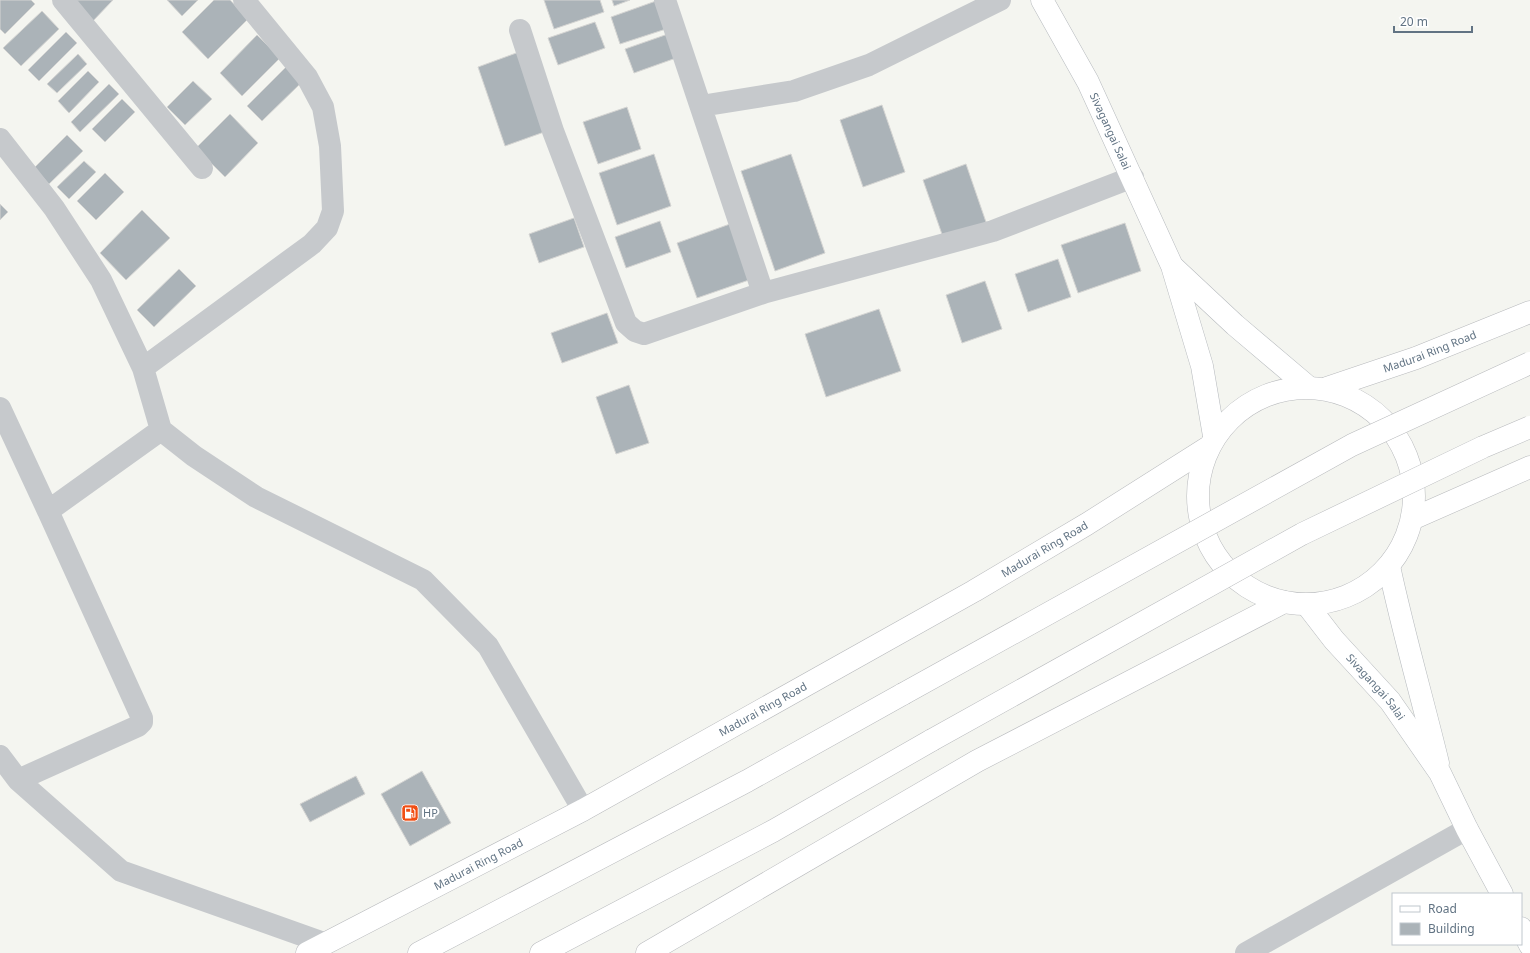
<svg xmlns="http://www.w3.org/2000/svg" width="1530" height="953" viewBox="0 0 1530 953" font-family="'Noto Sans',sans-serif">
  <rect width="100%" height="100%" fill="#f4f5f0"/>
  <path fill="#abb3b8" stroke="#d5d5d3" d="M0 0H31L35 4 5 34 0 29Z
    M74 0H113L92 22Z
    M167 0H198L182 16Z
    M214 0H230L248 19 208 59 182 32Z
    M544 0H600L604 12 554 29Z
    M612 0H630L614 6Z
    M656 1 666 29 620 44 611 17Z
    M42 11 59 29 21 66 3 48Z
    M595 22 605 48 558 65 548 38Z
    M66 32 77 43 39 81 28 70Z
    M668 34 676 58 634 73 625 49Z
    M257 35 280 58 242 96 220 73Z
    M519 52 547 131 505 146 478 67Z
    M78 54 87 64 57 93 47 84Z
    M286 67 302 82 262 121 247 106Z
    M88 71 99 82 69 113 58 101Z
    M193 81 212 99 185 125 167 107Z
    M109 84 119 94 80 132 71 122Z
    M122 99 135 112 105 142 92 129Z
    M882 105 905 172 863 187 840 120Z
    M627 107 641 149 598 164 583 122Z
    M230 114 258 143 225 177 196 148Z
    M67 135 83 151 49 184 34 168Z
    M654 154 671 206 617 225 599 173Z
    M791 154 825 253 775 271 741 171Z
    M84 161 96 172 69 199 57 187Z
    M966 164 987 225 944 240 923 180Z
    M105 173 124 192 96 220 77 201Z
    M0 204 8 212 0 220Z
    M142 210 170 238 126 280 100 253Z
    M574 218 584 247 539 263 529 234Z
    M660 221 671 252 626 268 615 237Z
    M1125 223 1141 271 1078 293 1061 245Z
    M730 224 749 280 697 298 677 243Z
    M1058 259 1071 297 1028 312 1015 274Z
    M179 269 196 286 154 327 137 310Z
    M985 281 1002 329 962 343 946 295Z
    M879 309 901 371 826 397 805 334Z
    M607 313 618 343 562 363 551 333Z
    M629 385 649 443 616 454 596 397Z
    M422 771 451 823 410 846 381 794Z
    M356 776 365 794 310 822 300 804Z"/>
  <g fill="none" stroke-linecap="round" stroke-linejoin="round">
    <defs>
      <g id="primary">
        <path id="s1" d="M1042 0 1088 82 1172 266 1202 366 1214 436"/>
        <path d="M1173 267 1235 325 1307 386"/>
        <path d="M1389 566C1403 632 1422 697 1438 763"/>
        <path id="s2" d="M1307 605 1334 640 1390 701 1440 773 1467 829 1502 894"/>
        <path d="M1521 928 1530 945"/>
      </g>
      <g id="highway">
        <circle cx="1306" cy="496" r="108"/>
        <path id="s3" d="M1327 388 1416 358 1530 312"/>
        <path d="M1412 519 1530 467"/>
        <path id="s4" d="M307 953 583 810 974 591 1087 524 1207 448"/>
        <path d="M419 953 747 781 903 694"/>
        <path d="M541 953 773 831 932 740"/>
        <path d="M647 953 977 761 1284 602"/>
      </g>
    </defs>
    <use href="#primary" stroke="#b6babe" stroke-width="23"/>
    <use href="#highway" stroke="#b8babd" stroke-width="23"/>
    <path stroke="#c6c9cc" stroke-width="22" d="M63 0 202 168
      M665 0 763 293
      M520 30 553 131 626 323 635 331 644 334 763 293 993 231 1133 177
      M701 106 794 91 869 65 1000 0
      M0 139 54 208 101 280 143 368 161 430 194 456 256 497 423 580 488 646 583 810
      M143 368 312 244 327 228 333 211 330 146 323 107 307 77 244 0
      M0 408 48 511
      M0 756 18 780 121 871 324 943
      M18 780 138 726 142 722V718L48 511 161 430
      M1246 953 1467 829"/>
    <use href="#primary" stroke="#fff" stroke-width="22"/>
    <use href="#highway" stroke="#fff" stroke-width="22"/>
    <defs>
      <path id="highway-bridge" d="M903 694 1352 445 1530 363
        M932 740 1302 534 1483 447 1530 427"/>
    </defs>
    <use href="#highway-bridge" stroke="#b8babd" stroke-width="23" stroke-linecap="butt"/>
    <use href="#highway-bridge" stroke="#fff" stroke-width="22"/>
  </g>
  <defs>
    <symbol id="fuel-square" viewBox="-11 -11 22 22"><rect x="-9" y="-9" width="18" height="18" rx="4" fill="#f14e13" stroke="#fff"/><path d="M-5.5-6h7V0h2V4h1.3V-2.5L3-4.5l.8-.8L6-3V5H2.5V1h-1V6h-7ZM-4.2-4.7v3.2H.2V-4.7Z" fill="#fff"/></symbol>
  </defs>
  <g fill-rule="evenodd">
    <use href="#fuel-square" x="400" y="803" width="20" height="20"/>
  </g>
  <g text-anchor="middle" stroke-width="4" stroke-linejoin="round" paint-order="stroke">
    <g font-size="11" fill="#617383" stroke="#fff">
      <text dy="4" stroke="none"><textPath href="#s1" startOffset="148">Sivagangai Salai</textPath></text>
      <text dy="4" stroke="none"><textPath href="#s3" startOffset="109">Madurai Ring Road</textPath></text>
      <text dy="4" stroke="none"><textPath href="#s4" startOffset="841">Madurai Ring Road</textPath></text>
      <text dy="4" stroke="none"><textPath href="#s2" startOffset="107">Sivagangai Salai</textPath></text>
      <text dy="4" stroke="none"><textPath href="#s4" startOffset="517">Madurai Ring Road</textPath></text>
      <text dy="4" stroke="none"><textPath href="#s4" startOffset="193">Madurai Ring Road</textPath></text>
    </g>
    <g font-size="11" fill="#617383" stroke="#fff" text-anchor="start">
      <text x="423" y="817">HP</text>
    </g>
  </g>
  <rect x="1392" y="893" width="130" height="52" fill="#ffffff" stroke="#c0c7cd"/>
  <rect x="1400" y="906" width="20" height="6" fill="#ffffff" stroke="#c0c7cd"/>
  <text x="1428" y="913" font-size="12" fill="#617383">Road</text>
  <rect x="1400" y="923" width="20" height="12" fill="#abb3b8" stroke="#c0c7cd"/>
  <text x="1428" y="933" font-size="12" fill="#617383">Building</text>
  <path d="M1394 26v6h78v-6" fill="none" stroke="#617383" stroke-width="2"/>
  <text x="1400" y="26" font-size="12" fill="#617383" stroke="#ffffff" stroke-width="3" paint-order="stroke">20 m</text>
</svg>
